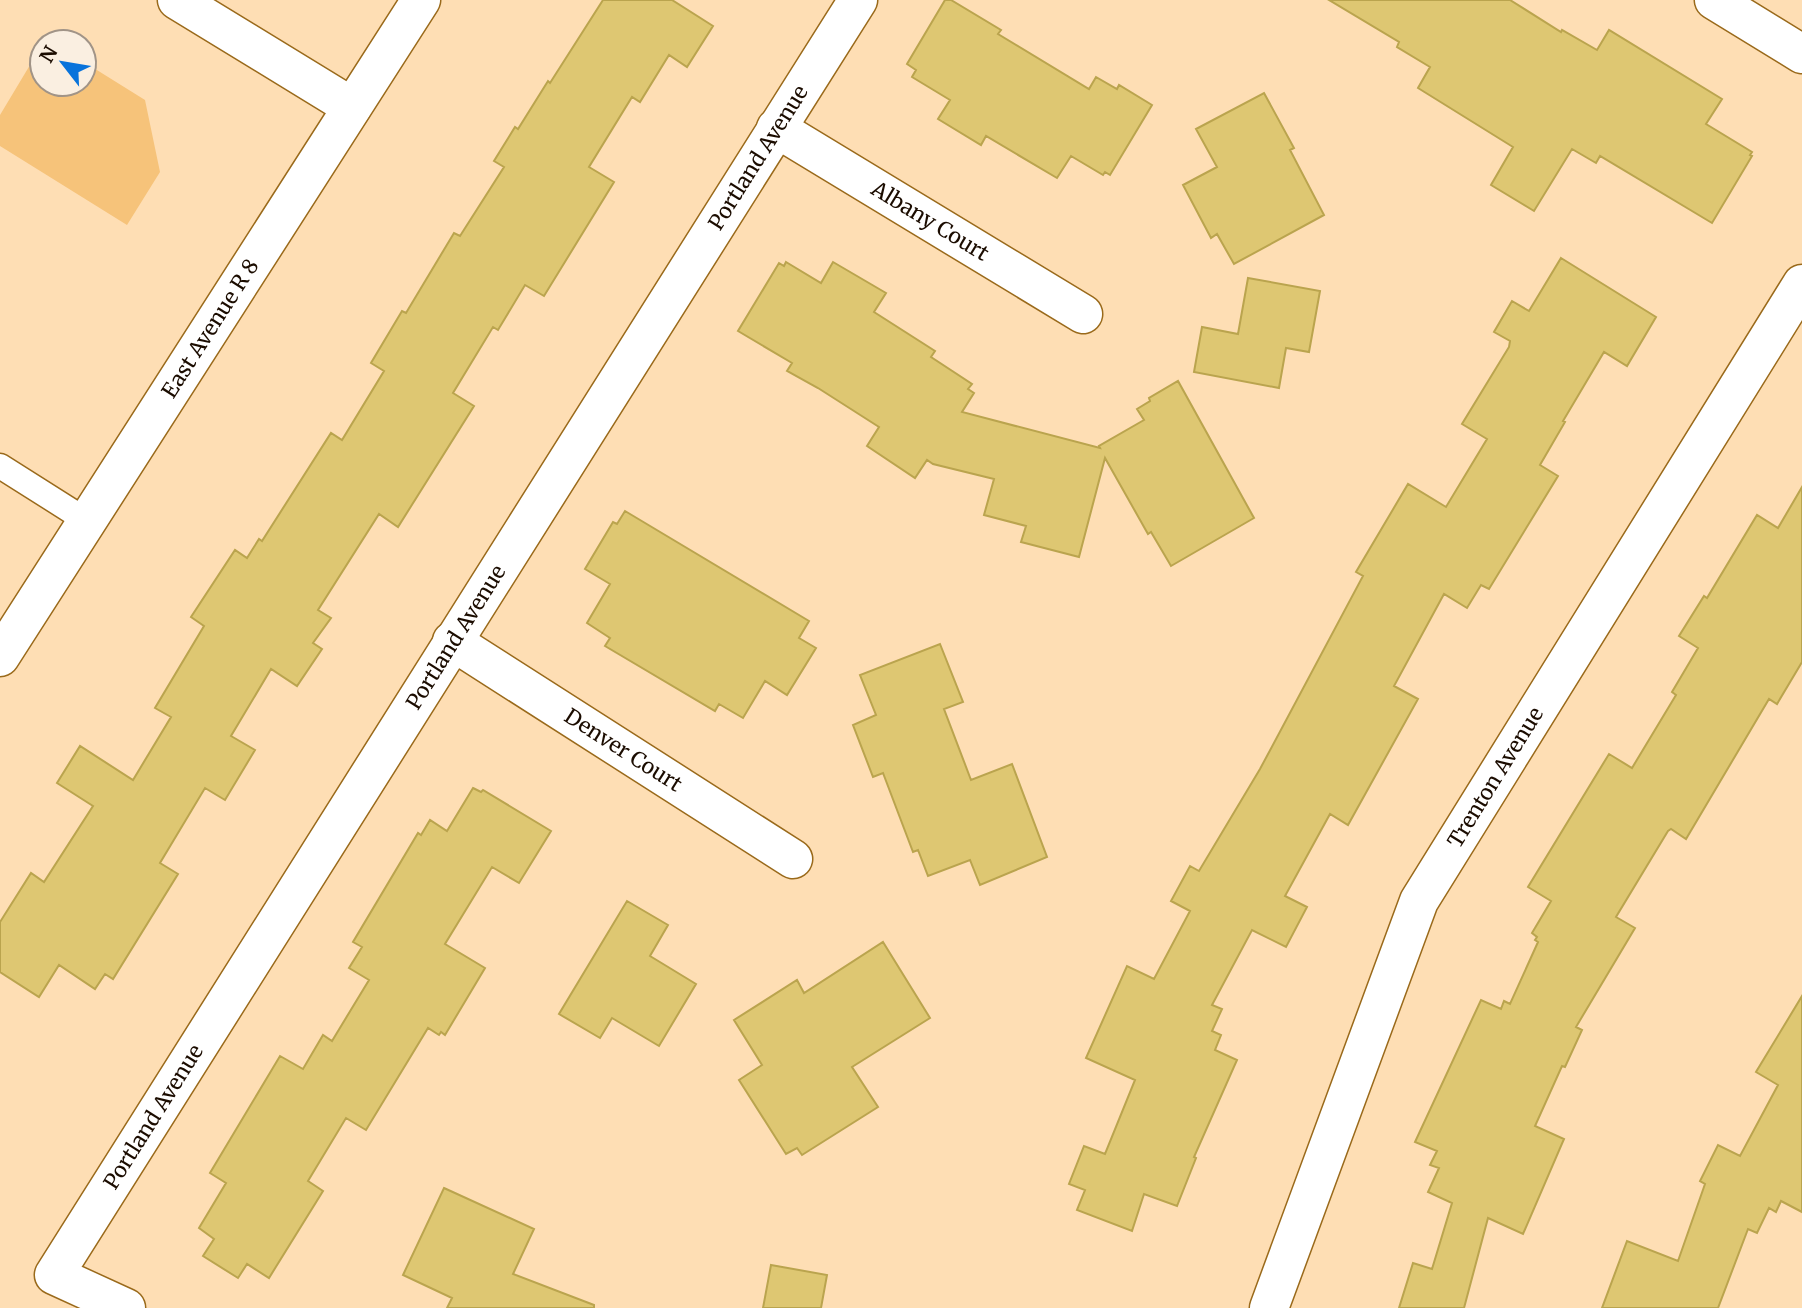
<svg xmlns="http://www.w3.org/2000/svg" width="1802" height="1308" viewBox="0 0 1802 1308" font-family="Merriweather,serif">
  <rect width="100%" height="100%" fill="#fedeb4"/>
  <path fill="#f6c37a" d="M42 45V84H84V62L145 100 160 172 127 225 0 146V115Z"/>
  <path fill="#dec772" stroke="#baa44e" stroke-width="2" d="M603 0H672L713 26 687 67 669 55 640 102 632 97 589 167 614 182 544 296 525 285 498 330 493 327 453 393 474 406 398 527 379 514 318 610 331 618 313 643 322 649 297 686 271 669 231 736 255 750 225 800 205 788 160 863 178 874 113 979 105 974 95 989 59 965 39 997 0 972V922L31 873 44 882 93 806 57 783 80 746 133 780 171 717 155 708 204 626 191 617 235 550 247 558 259 539 262 541 331 433 342 440 384 371 371 363 402 311 406 313 454 233 460 236 504 167 494 161 515 127 518 129 548 81 550 83Z
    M945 0H951L1001 30 998 34 1089 89 1096 77 1117 89 1119 85 1152 105 1110 175 1105 172 1103 175 1071 156 1057 178 986 136 981 145 938 119 950 100 912 77 916 70 907 64Z
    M1329 0H1510L1561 32 1562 30 1597 50 1609 30 1722 99 1706 124 1752 152 1750 155 1752 156 1712 223 1600 156 1596 163 1572 149 1534 211 1491 185 1513 147 1418 88 1430 67 1397 47 1399 42Z
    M1264 93 1294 148 1290 150 1324 215 1234 264 1217 234 1211 238 1183 185 1217 167 1196 129Z
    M1561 258 1656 317 1627 366 1604 352 1563 421 1565 422 1540 465 1558 476 1489 589 1481 585 1467 608 1444 594 1394 686 1418 699 1348 825 1330 814 1285 896 1307 907 1286 947 1252 930 1212 1005 1222 1009 1212 1031 1221 1035 1215 1050 1237 1060 1194 1157 1196 1158 1177 1206 1144 1194 1132 1231 1077 1210 1085 1190 1069 1184 1084 1146 1105 1154 1135 1080 1086 1058 1127 966 1154 979 1190 911 1171 901 1190 866 1199 871 1260 769 1363 576 1356 572 1408 484 1446 507 1487 439 1462 424 1509 347 1510 341 1494 332 1512 301 1529 311Z
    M786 262 821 283 833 262 886 293 874 312 935 351 931 357 972 384 968 389 974 393 962 412 1100 448 1099 446 1144 420 1137 409 1150 401 1149 398 1178 381 1254 518 1171 566 1151 532 1148 534 1105 458 1079 557 1021 542 1026 526 984 515 994 479 933 464 927 460 915 478 867 446 879 427 818 388 787 371 792 363 738 331 779 263 784 266Z
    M1248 278 1320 291 1309 352 1286 348 1279 388 1194 372 1202 327 1238 334Z
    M1802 487V662L1777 704 1769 699 1686 839 1671 829 1668 831 1616 917 1635 928 1576 1027 1582 1030 1565 1067 1562 1066 1535 1126 1564 1139 1523 1234 1488 1218 1464 1308H1399L1413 1263 1432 1269 1452 1203 1428 1192 1439 1168 1430 1165 1437 1151 1415 1142 1481 1000 1501 1009 1504 1001 1510 1004 1538 942 1535 940 1537 937 1532 933 1551 901 1528 887 1609 754 1632 768 1676 695 1672 692 1698 648 1679 636 1704 596 1707 598 1757 515 1778 528Z
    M625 511 809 621 799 638 816 648 787 695 765 681 743 718 719 704 715 711 605 646 610 638 587 623 610 584 585 569 613 522 617 524Z
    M940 644 963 702 944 709 971 780 1012 764 1047 857 980 885 970 860 928 876 918 850 913 852 883 773 873 777 853 725 876 715 860 675Z
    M473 788 481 792 483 790 551 831 519 883 492 867 445 944 485 968 445 1035 441 1032 439 1035 428 1028 366 1130 346 1118 308 1181 323 1191 269 1278 247 1264 238 1278 203 1256 214 1239 199 1228 226 1183 210 1173 280 1056 303 1069 323 1035 332 1041 369 980 349 968 362 947 353 942 418 833 421 835 430 820 447 831Z
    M627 901 668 925 650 956 696 984 659 1046 612 1018 600 1038 559 1014Z
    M883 942 930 1018 852 1067 878 1107 802 1155 797 1148 786 1154 739 1080 762 1065 734 1020 797 980 804 993Z
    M1802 996V1212L1781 1201 1776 1212 1769 1208 1757 1233 1748 1229 1718 1308H1602L1627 1241 1678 1261 1705 1184 1700 1181 1718 1145 1740 1156 1778 1085 1756 1072Z
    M444 1188 534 1229 513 1274 594 1305V1308H447L452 1298 403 1275Z
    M771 1265 827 1275 821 1308H763Z"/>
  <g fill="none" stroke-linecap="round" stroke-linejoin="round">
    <defs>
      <path id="lane" d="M0 466 87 521"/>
      <g id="street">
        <path d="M177 0 352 107"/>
        <path d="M1714 0 1802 54"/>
        <path id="s1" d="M776 128 1083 314"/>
        <path id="s2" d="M452 641 793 859"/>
        <path id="s3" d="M126 1308 54 1275 858 0"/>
        <path id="s4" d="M1269 1308 1419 901 1802 284"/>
      </g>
      <g id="secondary">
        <path id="s5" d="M0 657 421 0"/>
      </g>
    </defs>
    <use href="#lane" stroke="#9a6a1b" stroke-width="27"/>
    <use href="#street" stroke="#9a6a1b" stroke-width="41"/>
    <use href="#secondary" stroke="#9a6a1b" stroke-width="41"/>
    <use href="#lane" stroke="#fff" stroke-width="24"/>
    <use href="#street" stroke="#fff" stroke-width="38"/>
    <use href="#secondary" stroke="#fff" stroke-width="38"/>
  </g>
  <g text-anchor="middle" stroke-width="6" stroke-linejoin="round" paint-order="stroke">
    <g font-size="21" fill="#1b0c00" stroke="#faefe1">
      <text dy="7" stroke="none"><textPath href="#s3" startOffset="1400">Portland Avenue</textPath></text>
      <text dy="7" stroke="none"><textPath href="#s1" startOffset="180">Albany Court</textPath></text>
      <text dy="7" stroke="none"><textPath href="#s5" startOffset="390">East Avenue R 8</textPath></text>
      <text dy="7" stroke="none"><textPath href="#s3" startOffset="833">Portland Avenue</textPath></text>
      <text dy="7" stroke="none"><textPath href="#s2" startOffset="203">Denver Court</textPath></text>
      <text dy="7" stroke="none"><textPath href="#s4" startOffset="579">Trenton Avenue</textPath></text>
      <text dy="7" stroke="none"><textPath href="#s3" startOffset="266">Portland Avenue</textPath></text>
    </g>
  </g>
  <g transform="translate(63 63) rotate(301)"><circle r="33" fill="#faefe1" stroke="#a19487" stroke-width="2"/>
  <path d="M0-5L12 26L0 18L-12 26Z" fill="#0873db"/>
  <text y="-10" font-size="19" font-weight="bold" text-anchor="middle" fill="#1b0c00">N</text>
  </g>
</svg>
